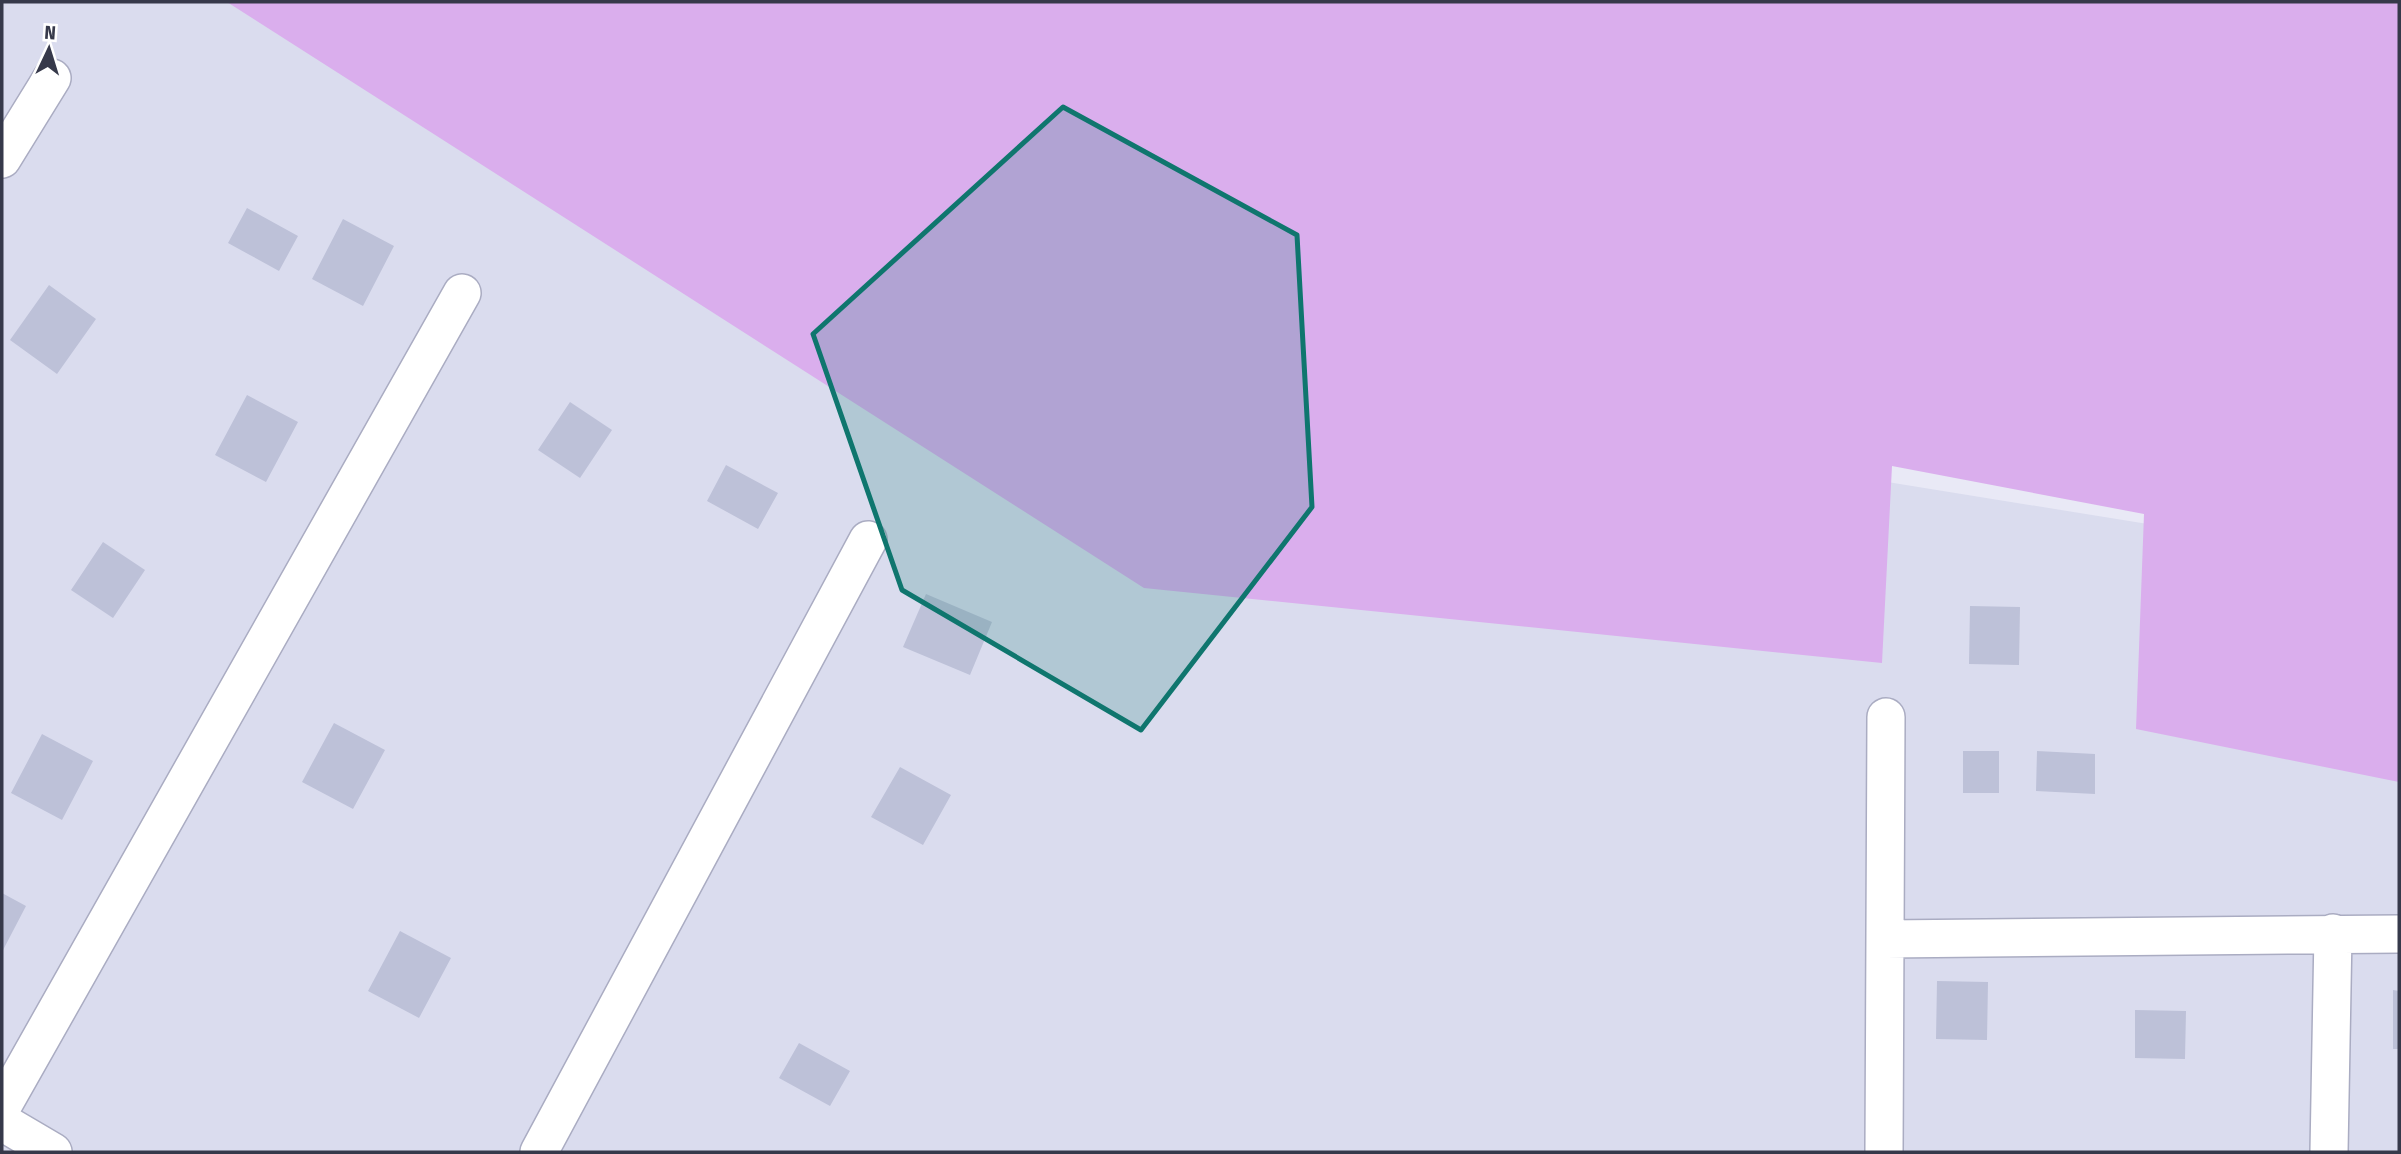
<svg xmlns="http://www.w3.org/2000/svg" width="2401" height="1154" viewBox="0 0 2401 1154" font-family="'Fira Sans Condensed',sans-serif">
  <rect width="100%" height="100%" fill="#e9e9f6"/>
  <path fill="#dadcee" d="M2 2H283L1460 413 2154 525 2399 581V1152H2Z"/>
  <path fill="#daaeed" d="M227 2H2399V782L2136 729 2144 514 1892 466 1882 663 1144 588Z"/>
  <path fill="#bdc1d8" d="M247 208 298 236 279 271 228 243Z
    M343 219 394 246 363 306 312 279Z
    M49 285 96 319 57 374 10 340Z
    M247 395 298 422 266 482 215 455Z
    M570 402 612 430 580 478 538 450Z
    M726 465 778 493 758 529 707 501Z
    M103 542 145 570 113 618 71 590Z
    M926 594 992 622 970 675 903 647Z
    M1970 606 2020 607 2019 665 1969 664Z
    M334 723 385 750 353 809 302 782Z
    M42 734 93 761 62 820 11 793Z
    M1963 751H1999V793H1963Z
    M2037 751 2095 754V794L2036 791Z
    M900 767 951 795 923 845 871 817Z
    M2 893 26 906 2 952Z
    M400 931 451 958 419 1018 368 991Z
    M1937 981 1988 982 1987 1040 1936 1039Z
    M2393 990 2399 991V1049H2393Z
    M2135 1010 2186 1011 2185 1059 2135 1058Z
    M799 1043 850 1071 830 1106 779 1078Z"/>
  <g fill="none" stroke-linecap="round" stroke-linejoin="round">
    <defs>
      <path id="minor" d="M2 159 52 78
        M1886 939 2399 934
        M2 1107 462 293
        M2 1122 53 1152
        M539 1152 868 540
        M1884 1152 1886 717
        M2329 1152 2333 933"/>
    </defs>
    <use href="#minor" stroke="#aaacc2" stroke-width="40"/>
    <use href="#minor" stroke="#fff" stroke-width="37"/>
  </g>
  <path fill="#0f766e" fill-opacity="0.2" stroke="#0f766e" stroke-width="5" stroke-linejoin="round" d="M1063 107 1297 235 1312 507 1141 730 902 590 813 334Z"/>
  <rect width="2401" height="1154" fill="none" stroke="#36394a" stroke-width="7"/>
  <g transform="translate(49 49) rotate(4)" stroke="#ffffff" stroke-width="5" paint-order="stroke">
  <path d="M0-5L12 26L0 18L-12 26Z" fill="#36394a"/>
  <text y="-10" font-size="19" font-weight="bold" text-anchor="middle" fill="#36394a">N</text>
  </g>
</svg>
